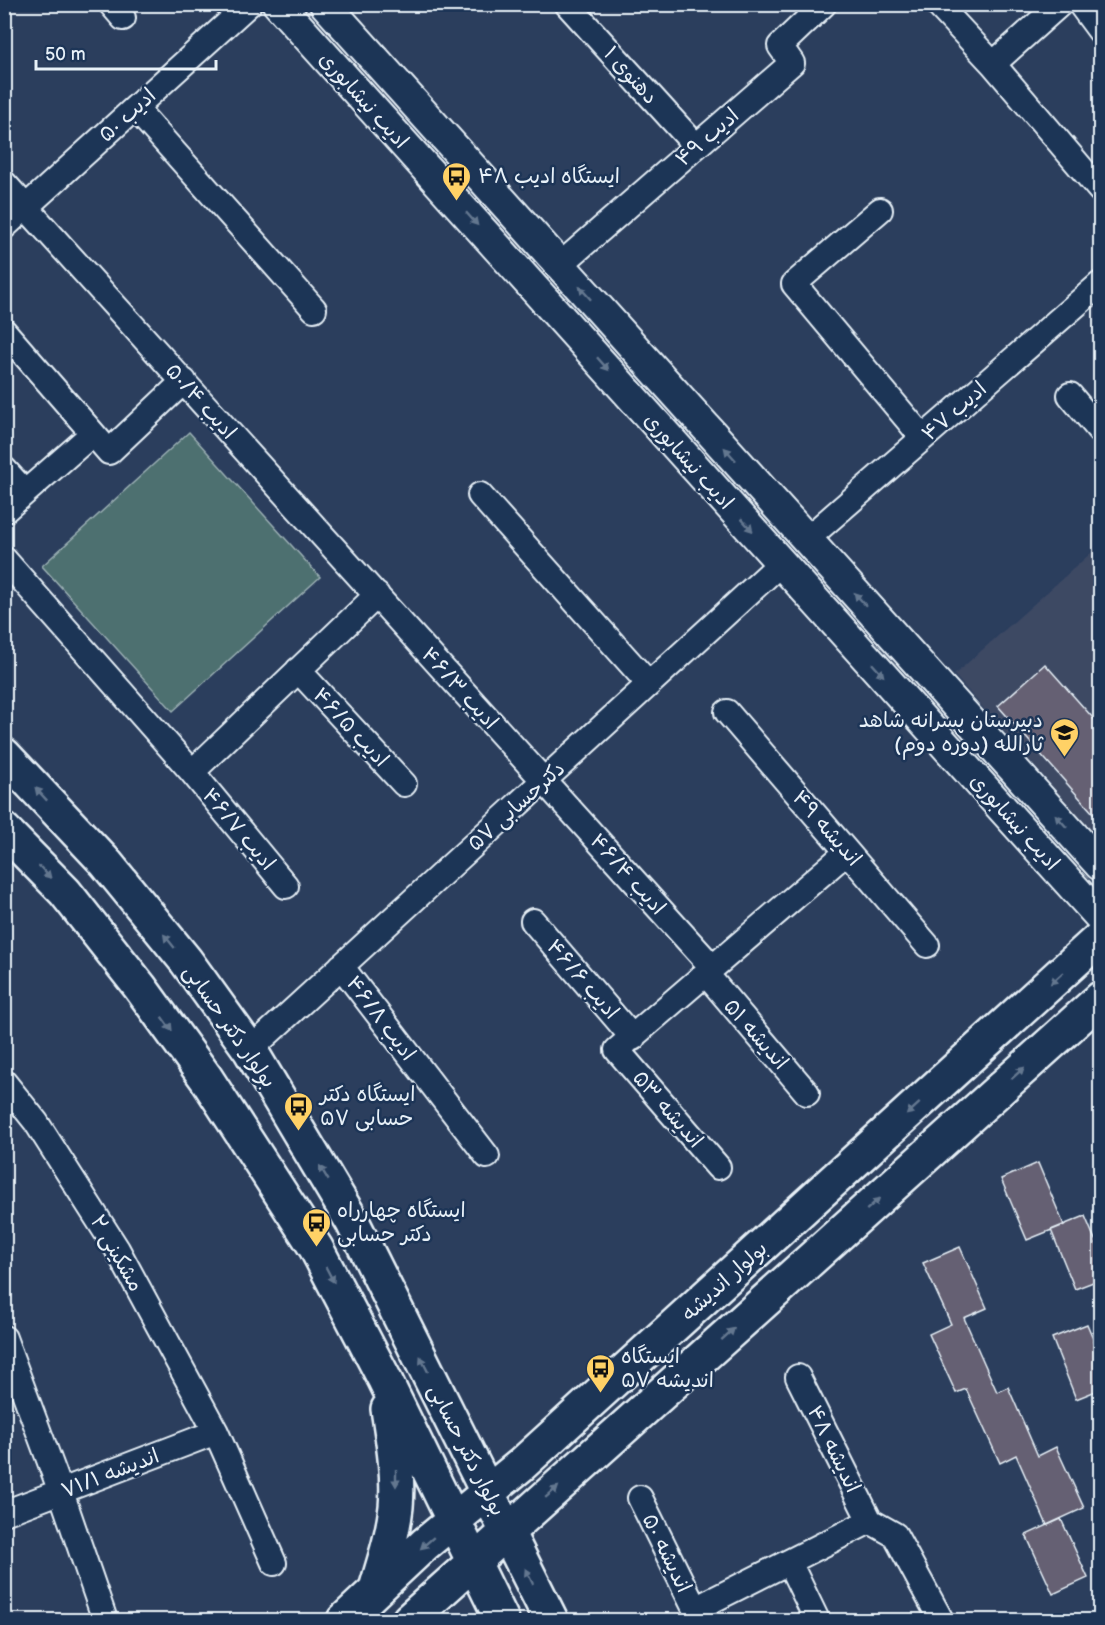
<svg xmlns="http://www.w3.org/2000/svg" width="1105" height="1625" viewBox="0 0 1105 1625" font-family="'Balsamiq Sans','Playpen Sans Arabic',sans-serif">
  <rect width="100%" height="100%" fill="#2b3e5d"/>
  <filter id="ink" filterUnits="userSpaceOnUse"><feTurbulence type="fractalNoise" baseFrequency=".0167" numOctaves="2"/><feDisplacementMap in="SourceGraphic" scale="12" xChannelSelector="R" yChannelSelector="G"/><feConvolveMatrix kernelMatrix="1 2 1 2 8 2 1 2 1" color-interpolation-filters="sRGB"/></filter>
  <g filter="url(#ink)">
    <path fill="#3c4864" d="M1100 545V840L954 675Z"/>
    <path fill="#4e6f6f" stroke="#9bb0b4" stroke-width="1.5" d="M189 432 320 577 173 711 42 566Z"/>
    <path fill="#656073" stroke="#e8f1f8" stroke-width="1.5" d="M1045 664 1101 727V822L998 706Z
      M1038 1163 1064 1225 1027 1240 1001 1179Z
      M1085 1216 1101 1254V1279L1075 1289 1051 1230Z
      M960 1247 987 1308 964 1318 997 1392 1008 1387 1038 1456 1056 1447 1084 1508 1047 1525 1016 1455 1000 1463 966 1389 956 1393 929 1334 951 1324 923 1263Z
      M1087 1324 1101 1357V1389L1076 1399 1052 1338Z
      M1061 1519 1088 1578 1053 1594 1026 1535Z"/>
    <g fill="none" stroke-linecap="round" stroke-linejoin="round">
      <defs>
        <path id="minor" d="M111 4 123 18
          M567 4 696 146
          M937 4 993 64 1100 190
          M1080 4 1100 31
          M993 64 1060 4
          M135 108 314 309
          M4 183 713 968
          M880 210 794 284 923 438
          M4 227 249 4
          M560 265 792 63 780 46 824 4
          M4 331 109 452 184 381
          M1070 395 1100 431
          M4 469 25 492
          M480 495 649 684
          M4 511 92 434
          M807 539 1100 284
          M4 559 192 772 286 886
          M298 670 404 784
          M727 712 927 945
          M192 772 377 595
          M533 921 633 1038
          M341 966 487 1156
          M706 974 807 1093
          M250 1050 781 563
          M4 1082 36 1122 117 1249 216 1432 274 1563
          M718 1167 617 1050 847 852
          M4 1338 61 1492 105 1620
          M798 1377 870 1521
          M640 1498 695 1609
          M4 1513 216 1432
          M870 1521 895 1535 941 1620
          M789 1562 817 1620
          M695 1609 870 1521"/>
        <path id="tertiary" d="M278 4 1100 917
          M325 4 1100 865"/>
        <path id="secondary" d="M4 755 106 863 186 961 250 1050 352 1221 551 1620
          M4 830 65 892 140 987 206 1078 316 1248 384 1378 502 1620
          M376 1589C384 1562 393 1535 396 1507 399 1475 393 1441 388 1409
          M344 1620 425 1544 521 1465 1100 938
          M409 1620C640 1414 870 1206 1100 999"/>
      </defs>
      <use href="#minor" stroke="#e8f1f8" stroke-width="28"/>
      <use href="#tertiary" stroke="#e8f1f8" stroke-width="34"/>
      <use href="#secondary" stroke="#e8f1f8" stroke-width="38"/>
      <use href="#minor" stroke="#1d3557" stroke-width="24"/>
      <use href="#tertiary" stroke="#1d3557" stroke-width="30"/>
      <use href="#secondary" stroke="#1d3557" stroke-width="33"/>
    </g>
    <defs><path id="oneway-solid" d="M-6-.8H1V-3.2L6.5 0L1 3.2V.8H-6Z" transform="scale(1.5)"/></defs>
    <g fill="#64778f">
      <use href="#oneway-solid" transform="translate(472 219) rotate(48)"/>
      <use href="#oneway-solid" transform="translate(585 293) rotate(-132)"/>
      <use href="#oneway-solid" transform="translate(603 364) rotate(48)"/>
      <use href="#oneway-solid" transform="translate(730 454) rotate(-132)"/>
      <use href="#oneway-solid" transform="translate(747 525) rotate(48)"/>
      <use href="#oneway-solid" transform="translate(860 599) rotate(-132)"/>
      <use href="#oneway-solid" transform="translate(878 670) rotate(48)"/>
      <use href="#oneway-solid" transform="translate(41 794) rotate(-133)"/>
      <use href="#oneway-solid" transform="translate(1061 821) rotate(-132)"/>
      <use href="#oneway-solid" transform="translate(45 872) rotate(46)"/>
      <use href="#oneway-solid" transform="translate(169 941) rotate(-129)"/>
      <use href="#oneway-solid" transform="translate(1057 978) rotate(138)"/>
      <use href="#oneway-solid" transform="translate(167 1024) rotate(54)"/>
      <use href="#oneway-solid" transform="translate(1018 1073) rotate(-42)"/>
      <use href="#oneway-solid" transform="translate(913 1109) rotate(138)"/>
      <use href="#oneway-solid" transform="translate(324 1173) rotate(-121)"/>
      <use href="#oneway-solid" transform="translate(873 1204) rotate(-42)"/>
      <use href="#oneway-solid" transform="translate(330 1275) rotate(62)"/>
      <use href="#oneway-solid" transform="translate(728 1334) rotate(-42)"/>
      <use href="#oneway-solid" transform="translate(424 1364) rotate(-117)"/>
      <use href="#oneway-solid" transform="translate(396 1478) rotate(90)"/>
      <use href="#oneway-solid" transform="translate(552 1492) rotate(-41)"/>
      <use href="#oneway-solid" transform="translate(427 1543) rotate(139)"/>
      <use href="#oneway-solid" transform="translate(529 1576) rotate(-116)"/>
    </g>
  </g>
  <defs>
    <symbol id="bus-pin" viewBox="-11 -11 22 30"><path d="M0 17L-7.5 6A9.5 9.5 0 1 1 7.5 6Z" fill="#ffd166" stroke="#1d3557"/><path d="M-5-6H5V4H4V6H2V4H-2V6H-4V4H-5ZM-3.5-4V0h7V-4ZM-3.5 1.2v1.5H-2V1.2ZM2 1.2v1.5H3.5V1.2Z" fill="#111"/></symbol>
    <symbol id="school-pin" viewBox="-11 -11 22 30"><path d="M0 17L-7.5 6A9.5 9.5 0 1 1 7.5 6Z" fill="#ffd166" stroke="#1d3557"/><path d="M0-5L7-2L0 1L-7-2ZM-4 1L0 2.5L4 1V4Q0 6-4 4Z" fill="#111"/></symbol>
  </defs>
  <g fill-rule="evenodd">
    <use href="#bus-pin" x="440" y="160" width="33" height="45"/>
    <use href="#school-pin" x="1048" y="716" width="33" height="45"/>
    <use href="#bus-pin" x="282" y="1090" width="33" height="45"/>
    <use href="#bus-pin" x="300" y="1206" width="33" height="45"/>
    <use href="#bus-pin" x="584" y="1352" width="33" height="45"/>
  </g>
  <g text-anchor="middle" stroke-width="5" stroke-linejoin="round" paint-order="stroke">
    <g font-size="21" fill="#e8f1f8" stroke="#1d3557">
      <text transform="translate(631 75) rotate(48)" y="7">دهنوی ۱</text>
      <text transform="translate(364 100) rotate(48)" y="7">ادیب نیشابوری</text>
      <text transform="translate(127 115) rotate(-42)" y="7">ادیب ۵۰</text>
      <text transform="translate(707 137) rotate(-41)" y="7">ادیب ۴۹</text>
      <text transform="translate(201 401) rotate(48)" y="7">ادیب ۵۰/۴</text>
      <text transform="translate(954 411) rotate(-41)" y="7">ادیب ۴۷</text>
      <text transform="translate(689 461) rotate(48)" y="7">ادیب نیشابوری</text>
      <text transform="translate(460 688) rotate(48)" y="7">ادیب ۴۶/۳</text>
      <text transform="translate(351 727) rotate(47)" y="7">ادیب ۴۶/۵</text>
      <text transform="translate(516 806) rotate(-42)" y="7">دکترحسابی ۵۷</text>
      <text transform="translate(1015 822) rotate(48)" y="7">ادیب نیشابوری</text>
      <text transform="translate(827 828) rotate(49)" y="7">اندیشه ۴۹</text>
      <text transform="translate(239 829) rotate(50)" y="7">ادیب ۴۶/۷</text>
      <text transform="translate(628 874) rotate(48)" y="7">ادیب ۴۶/۴</text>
      <text transform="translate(583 979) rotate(49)" y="7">ادیب ۴۶/۶</text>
      <text transform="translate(381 1018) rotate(53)" y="7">ادیب ۴۶/۸</text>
      <text transform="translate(230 1026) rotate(55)" y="7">بولوار دکتر حسابی</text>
      <text transform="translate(756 1034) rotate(49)" y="7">اندیشه ۵۱</text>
      <text transform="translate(668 1109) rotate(49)" y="7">اندیشه ۵۳</text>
      <text transform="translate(117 1253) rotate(60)" y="7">مشکینی ۲</text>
      <text transform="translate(724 1281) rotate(-42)" y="7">بولوار اندیشه</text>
      <text transform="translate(834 1449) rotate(64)" y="7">اندیشه ۴۸</text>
      <text transform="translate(467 1450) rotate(63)" y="7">بولوار دکتر حسابی</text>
      <text transform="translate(110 1473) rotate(-21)" y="7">اندیشه ۷۱/۱</text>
      <text transform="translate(667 1553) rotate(64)" y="7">اندیشه ۵۰</text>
    </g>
    <g font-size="21" fill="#e8f1f8" stroke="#1d3557" text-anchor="start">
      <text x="478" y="183">ایستگاه ادیب ۴۸</text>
      <text x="1043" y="727" text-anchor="end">دبیرستان پسرانه شاهد<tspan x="1043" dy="24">ثارالله (دوره دوم)</tspan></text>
      <text x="320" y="1101">ایستگاه دکتر<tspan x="320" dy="24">حسابی ۵۷</tspan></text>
      <text x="337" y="1217">ایستگاه چهارراه<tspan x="337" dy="24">دکتر حسابی</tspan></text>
      <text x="621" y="1363">ایستگاه<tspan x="621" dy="24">اندیشه ۵۷</tspan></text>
    </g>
  </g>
  <rect width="1105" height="1625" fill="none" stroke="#1d3557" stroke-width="24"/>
  <rect x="12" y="12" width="1081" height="1601" fill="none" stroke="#e8f1f8" stroke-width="2" filter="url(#ink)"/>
  <path d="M36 60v9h180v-9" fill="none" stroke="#e8f1f8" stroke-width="3"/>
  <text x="45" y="60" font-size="18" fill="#e8f1f8" stroke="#1d3557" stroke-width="4.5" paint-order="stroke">50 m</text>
</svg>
